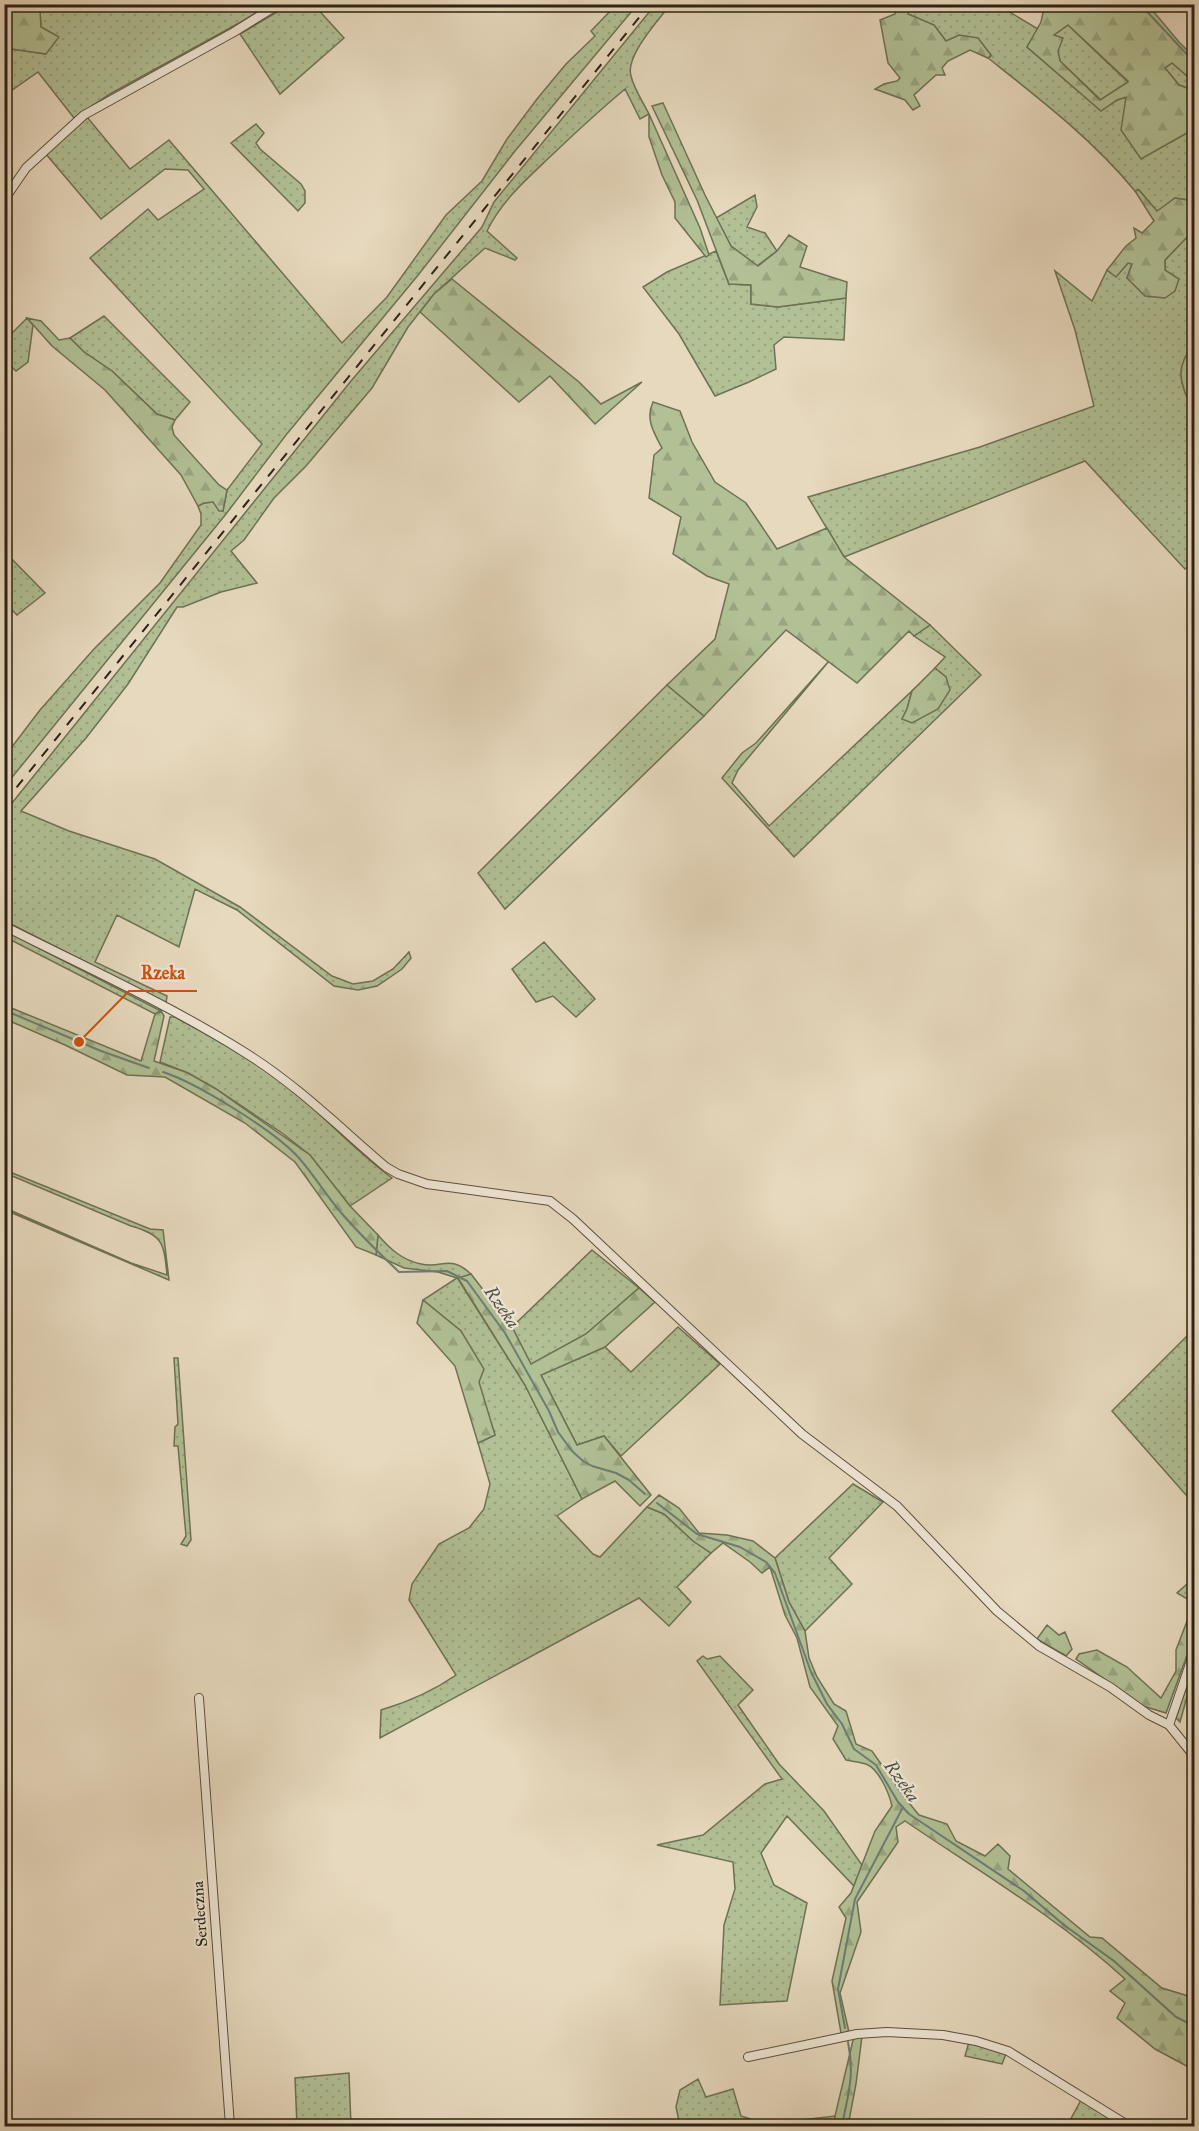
<svg xmlns="http://www.w3.org/2000/svg" width="1199" height="2131" viewBox="0 0 1199 2131" font-family="'IM FELL Great Primer',serif">
  <defs>
    <pattern id="grass-dots" width="8" height="8" patternUnits="userSpaceOnUse" patternTransform="scale(1.5)"><rect width="8" height="8" fill="#b1c095"/><path d="M2 2h.1M6 6h.1" fill="none" stroke="#98a580" stroke-width="1.8" stroke-linecap="round"/></pattern>
    <pattern id="forest-firs" width="22" height="20" patternUnits="userSpaceOnUse" patternTransform="scale(1.5)"><rect width="22" height="20" fill="#b1c095"/><path d="M5 1l3.5 6h-7zM16 11l3.5 6h-7z" fill="#98a580"/></pattern>
  </defs>
  <rect width="100%" height="100%" fill="#e7d9be"/>
  <filter id="stains"><feTurbulence type="fractalNoise" baseFrequency=".00333" numOctaves="4"/><feColorMatrix values="0 0 0 0 .2 0 0 0 0 .09 0 0 0 0 .02 0 0 0 .5 -.17"/></filter>
  <radialGradient id="worn" r=".72"><stop offset=".6" stop-color="#630" stop-opacity="0"/><stop offset="1" stop-color="#630" stop-opacity=".3"/></radialGradient>
  <path fill="url(#grass-dots)" stroke="#6e7155" stroke-width="1.5" d="M313 4 344 38 280 94 240 34 289 5Z
    M49 5H268L241 22 110 94 74 118 38 72 5 95V48L45 54 58 37 41 27 40 11Z
    M616 5H637L515 151 419 274 286 435 226 514 5 786V756L40 710 94 649 160 583 201 525V514L198 506 204 503 213 502 223 511 227 490 262 444 90 258 148 209 158 220 204 189 188 170 165 169 101 219 45 153 87 117 130 169 169 140 342 343 387 297 446 215 482 181 507 139 537 99 566 64 595 36 591 31Z
    M655 5H670C658 21 625 56 631 76 634 89 643 102 649 114L640 119 625 89C600 110 576 132 553 154 528 178 502 200 487 231L517 258 515 260 485 248 434 294 408 327 372 388 306 466 274 498 244 540 231 551 257 583 221 592 183 607H177L128 684 86 738 21 811 69 831 155 859 240 907 332 976 353 984 373 981 393 969 409 952 411 958 402 969 377 986 358 990 334 986 237 910 195 889 179 947 117 915 95 962 167 996 166 1003 5 921 4 813 351 381 482 227 494 202Z
    M910 5H998L1038 29 1027 47 1101 110 1117 100 1126 97 1141 158 1194 129V201L1175 198 1157 212 1139 190 1135 191C1092 139 1041 100 988 58L991 56 946 41 934 25 908 14Z
    M1068 25 1128 82 1101 100 1060 61 1054 35Z
    M1172 63 1194 82V96L1187 88 1179 85 1165 68Z
    M256 124 264 133 256 143 260 149 301 184 305 191V203L298 211 231 143Z
    M755 195 757 207 747 227 765 233 777 251 757 266 731 246 716 218Z
    M1194 230V344C1173 370 1181 383 1193 411L1187 425 1194 435V562L1185 569 1085 461 844 557 808 497 980 447 1094 406 1075 330 1055 271 1092 301 1107 270 1116 276 1128 263 1132 264 1127 278 1165 270V260Z
    M716 251 729 284 751 285V304L778 307 846 298 844 340 784 337 774 345 776 369 749 382 715 396 679 334 643 287 667 272Z
    M104 316 190 402 175 420 157 414 112 371 84 352 70 338Z
    M27 318 33 325 28 362 16 371 5 361V340Z
    M5 552 45 593 17 615 5 603Z
    M930 625 981 675 794 857 722 778 742 753 756 743 829 661 738 770 732 783 769 826 912 691 907 709 902 719 946 677 935 668 945 657 914 636Z
    M667 685 704 716 505 909 478 873Z
    M4 930 161 1011 155 1014 5 937Z
    M544 942 595 999 576 1017 553 996 536 1002 512 969Z
    M170 1017H175C209 1036 246 1055 277 1078 318 1109 351 1148 392 1178L350 1206 310 1155 282 1133 216 1089 188 1073 160 1062Z
    M5 1170 150 1229 163 1230 169 1280 5 1210V1208L131 1263 167 1275C164 1243 163 1235 131 1226L5 1173Z
    M378 1235C390 1249 402 1260 421 1264 443 1269 449 1254 471 1274L458 1279 525 1385 582 1499 557 1516 593 1554 600 1557 647 1507 664 1514 693 1541 711 1553 677 1587 691 1602 669 1626 639 1598 380 1738 381 1710C408 1702 433 1691 456 1675L409 1600 412 1584 439 1544 469 1528 484 1509 490 1484 478 1443 495 1435 461 1331 423 1300 457 1278 438 1272 404 1268 376 1255Z
    M592 1250 639 1288 586 1334 531 1365 512 1327Z
    M678 1327 720 1364 621 1456 604 1436 577 1445 541 1375 605 1347 631 1372Z
    M1194 1329V1504L1112 1411Z
    M174 1358H178L191 1540 187 1546 181 1544 186 1536 178 1446H174L175 1427 178 1424Z
    M853 1484 883 1502 829 1558 852 1584 805 1631 789 1602 775 1558Z
    M1194 1578V1603L1177 1593Z
    M703 1656 707 1659 720 1656 753 1690 738 1705 779 1764 824 1811 862 1865 854 1886 787 1816 761 1853 774 1885 807 1903 787 2001 720 2005 724 1925 735 1889 733 1862 657 1845 703 1835 765 1784 782 1779 697 1661Z
    M1194 1665V1672L1180 1722 1176 1718Z
    M969 2042 1006 2054 1002 2064 965 2056Z
    M349 2073 351 2126H297L295 2078Z
    M698 2079 706 2097 733 2089 741 2116 766 2124 835 2116V2126H680L676 2107 680 2090Z
    M1081 2100 1117 2123 1115 2126H1067Z"/>
  <path fill="url(#forest-firs)" stroke="#6e7155" stroke-width="1.5" fill-rule="evenodd" d="M5 4 49 5 40 11 41 27 59 37 46 54 5 48Z
    M1045 4 1148 5 1179 42 1194 57V82L1172 63 1165 68 1179 85 1187 88 1194 96V129L1141 159 1121 130 1126 97 1117 100 1101 111 1027 47 1041 22ZM1068 25 1128 81V82L1100 100 1060 61 1058 51 1063 38 1054 35Z
    M897 5H910L908 14 934 25 946 41 959 35 978 38 991 55 988 58 970 50 948 61 942 68 945 75H936L914 95 920 106 913 110 905 100 875 89 884 84 897 81 900 78 888 63 880 20 895 14Z
    M663 103 705 195 731 246 758 266 777 251 789 235 807 246 800 267 847 282 846 298 778 307 751 304V285L729 284 697 200 652 106Z
    M649 114 700 228 709 255 706 257 675 218V202L662 175 649 137Z
    M1139 190 1157 211 1175 198 1194 201V230L1165 260V270L1179 279 1175 291 1165 298 1145 296 1127 278 1132 264 1128 263 1116 277 1107 270 1126 246 1136 238 1134 228 1142 233 1154 221 1135 191Z
    M452 279 579 382 601 404 642 382 595 424 550 376 519 402 420 312 434 294Z
    M27 318 41 321 59 340 70 338 84 352 112 371 157 414 175 420 172 427 174 435 219 485 227 490 223 511H219L213 502 204 503 198 506 181 475 105 390 52 346Z
    M1194 344V435L1187 425 1193 411C1181 383 1173 370 1194 344Z
    M653 402 680 411 692 442 715 482 746 503 777 549 827 528 844 557 930 625 914 636 909 631 857 683 786 630 704 716 667 685 715 639 729 584 707 576 673 554 681 517 649 498 654 455 662 448C654 433 645 419 653 402Z
    M935 668 946 677 950 690 938 709 912 723 902 719 907 709 912 691Z
    M4 1005 141 1061 155 1014 161 1011 164 1016 154 1061 188 1073 216 1089 310 1155 350 1206 378 1235 376 1255 356 1247 295 1162 245 1123 165 1077 127 1075 65 1045 5 1019Z
    M471 1274 512 1327 531 1364 586 1334 639 1288 655 1302 605 1347 541 1375 577 1445 604 1436 651 1495 640 1506 615 1481 582 1499 525 1385 458 1278Z
    M423 1300 461 1331 484 1369 479 1382 495 1435 478 1443 455 1366 417 1323Z
    M659 1495 679 1508 699 1533 727 1535 753 1541 775 1558 789 1602 805 1631 809 1658 817 1677 834 1704 846 1711 856 1744 872 1751 905 1798 919 1815 947 1824 956 1841 985 1856 998 1844 1010 1856 1008 1869 1090 1937 1102 1938 1162 1988 1185 1995 1194 2000V2070L1155 2049 1117 2018 1125 2003 1110 1991 1125 1979C1058 1918 980 1872 905 1821L896 1827 898 1842 857 1902 861 1932 840 1993 849 2032 841 2033 832 1981 846 1918 839 1907 851 1893 875 1831 892 1806C889 1793 879 1769 866 1764 859 1762 852 1761 846 1760L833 1739 838 1726 810 1687 797 1638 785 1615 770 1567 762 1573 750 1562 723 1543 711 1553 693 1541 664 1514 647 1507Z
    M1194 1603V1636L1166 1713 1143 1706 1076 1659 1079 1654 1097 1650 1127 1667 1161 1698 1176 1671V1650Z
    M1047 1625 1059 1635 1065 1632 1072 1649 1066 1656 1037 1639Z
    M854 2036H862L856 2084 848 2126H835V2116Z"/>
  <g fill="none" stroke-linecap="round" stroke-linejoin="round">
    <path stroke="#6c7d73" stroke-width="2" d="M1140 4 1194 62
      M4 16 9 14 14 4
      M4 1010 101 1051 149 1068
      M163 1072C197 1083 275 1131 299 1158 313 1174 325 1193 338 1209 357 1232 378 1252 399 1272L447 1271 467 1281 505 1333 549 1411 558 1432 572 1451 583 1461 592 1466 616 1473 629 1480 645 1494
      M657 1503 697 1534 740 1547 766 1562 775 1573 811 1672 827 1704 842 1724 854 1749 876 1765 898 1802 909 1814 1024 1891 1064 1925 1114 1961 1176 2017 1194 2026
      M845 2028 838 1989 855 1899 903 1807
      M842 2126C848 2093 855 2077 848 2042"/>
    <defs>
      <path id="street" d="M4 200 26 168 84 115 234 32 279 4
        M4 926C85 967 168 1004 244 1052 296 1084 340 1128 386 1167L398 1174 427 1184 550 1201 573 1219 802 1434 897 1506 997 1611 1039 1646 1110 1687 1149 1715 1169 1725 1194 1756
        M199 1698 230 2126
        M1169 1725 1194 1652
        M748 2057 857 2034 887 2032 943 2035 976 2041 1008 2051 1129 2126"/>
    </defs>
    <use href="#street" stroke="#5b503f" stroke-width="10"/>
    <use href="#street" stroke="#efe6d5" stroke-width="8"/>
    <path stroke="#2c2215" stroke-width="2" stroke-dasharray="10 10" stroke-linecap="butt" d="M4 803 650 4"/>
  </g>
  <g text-anchor="middle" stroke-width="4.5" stroke-linejoin="round" paint-order="stroke">
    <g font-size="16" fill="#2c2215" stroke="#efe6d5">
      <text transform="translate(199 1914) rotate(-94)" y="6">Serdeczna</text>
    </g>
    <g font-size="18" font-style="italic" fill="#4c5044" stroke="#efe6d5">
      <text transform="translate(502 1307) rotate(55)" y="6">Rzeka</text>
      <text transform="translate(902 1781) rotate(54)" y="6">Rzeka</text>
    </g>
  </g>
  <path fill="none" stroke="#cc510d" stroke-width="2" d="M79 1042L129 991H197"/>
  <circle fill="#cc510d" stroke="#efe6d5" stroke-width="2" cx="79" cy="1042" r="6"/>
  <g font-size="18" text-anchor="middle" font-weight="bold" fill="#cc510d" stroke="#efe6d5" stroke-width="4.5" stroke-linejoin="round" paint-order="stroke">
    <text x="163" y="979">Rzeka</text>
  </g>
  <rect width="1199" height="2131" fill="none" stroke="#e7d9be" stroke-width="24"/>
  <rect x="6" y="6" width="1187" height="2119" fill="none" stroke="#2c2215" stroke-width="3"/>
  <rect x="12" y="12" width="1175" height="2107" fill="none" stroke="#2c2215" stroke-width="1.5"/>
  <rect width="100%" height="100%" filter="url(#stains)"/>
  <rect width="100%" height="100%" fill="url(#worn)"/>
</svg>
